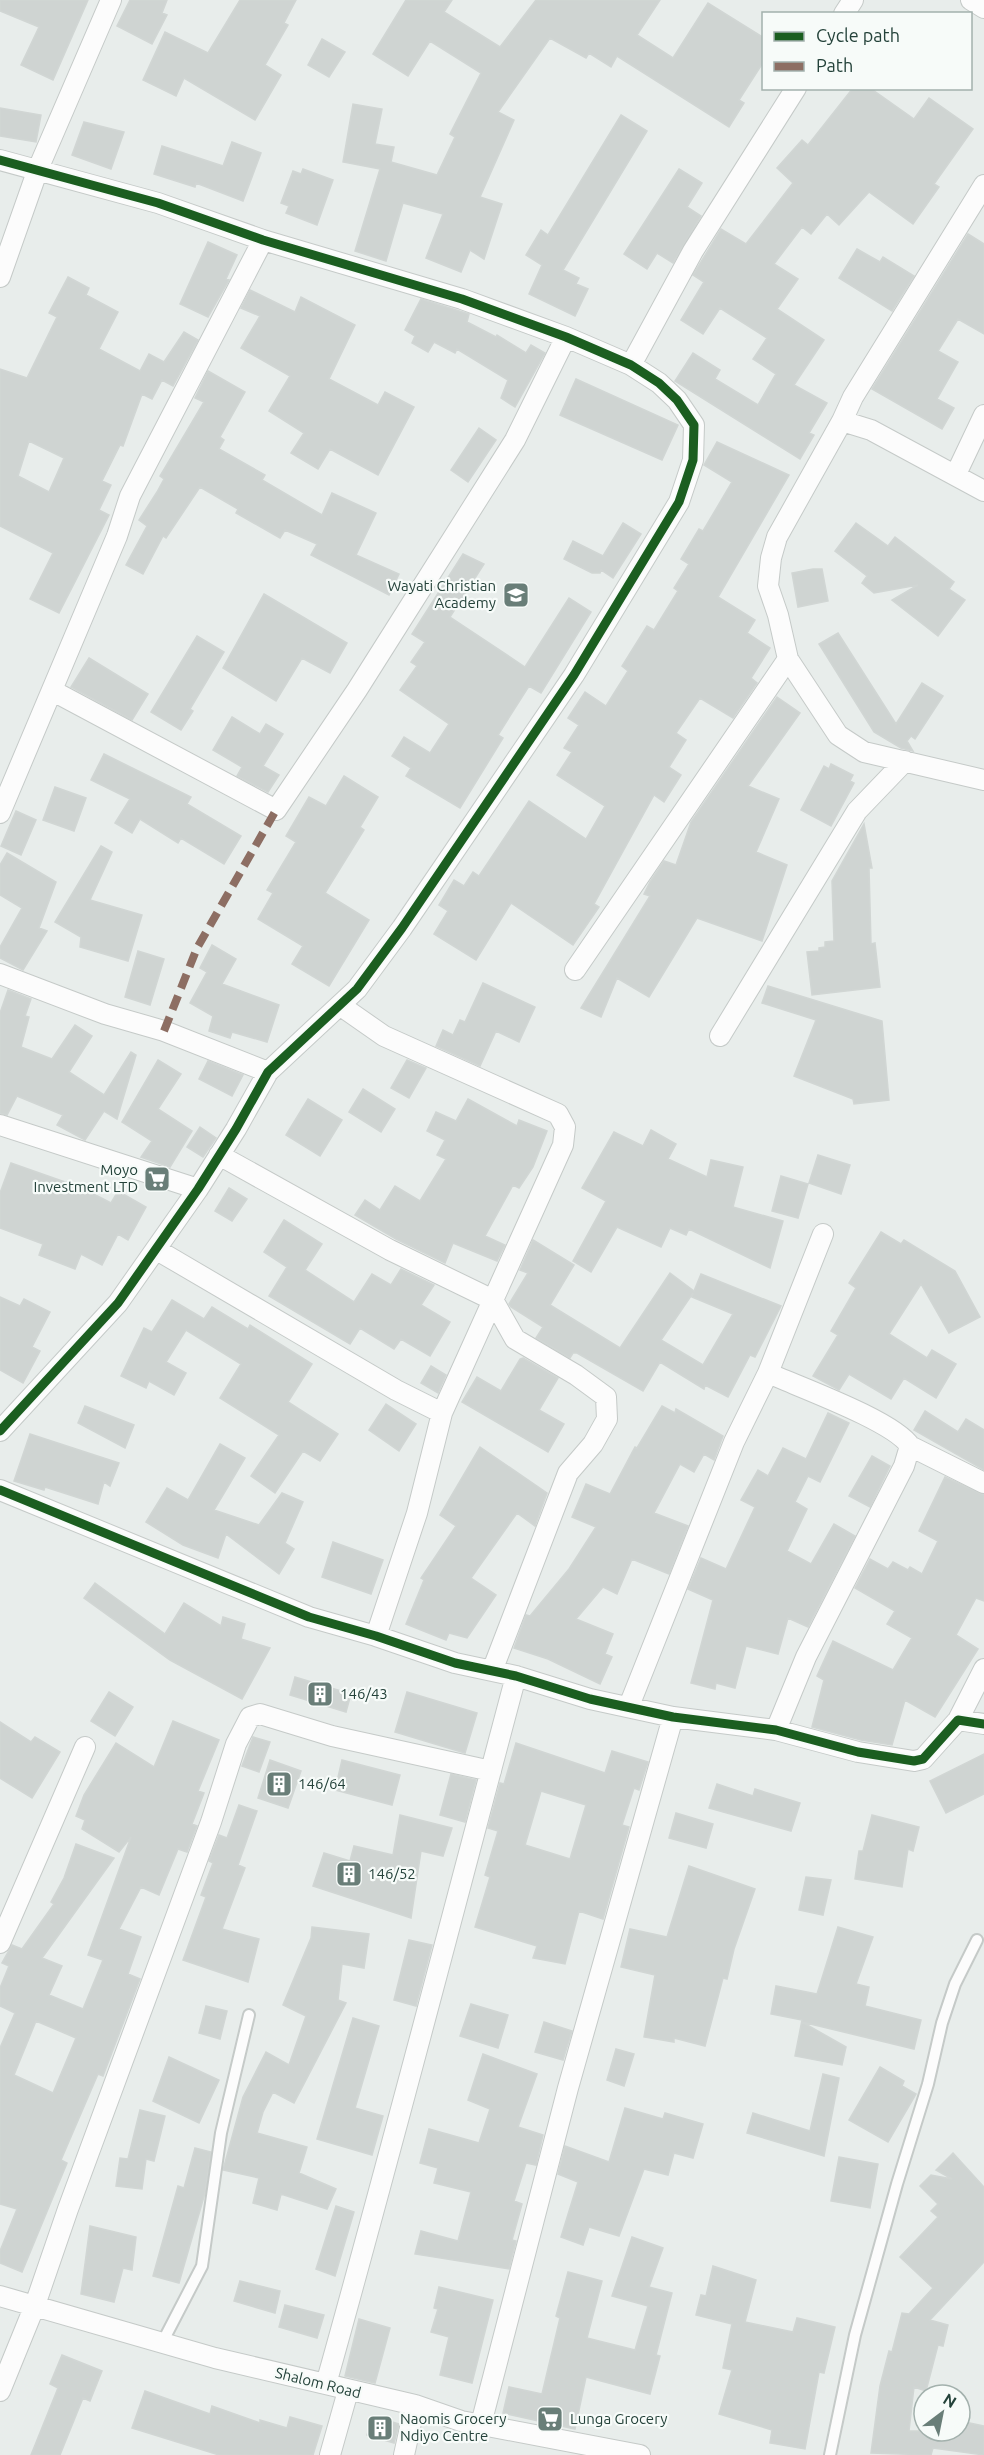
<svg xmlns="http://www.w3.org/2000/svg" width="984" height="2455" viewBox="0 0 984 2455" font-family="Ubuntu,sans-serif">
  <rect width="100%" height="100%" fill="#e8edeb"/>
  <path fill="#cfd4d2" stroke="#d1d6d4" stroke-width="1.5" fill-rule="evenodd" d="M0 0H88L53 80 21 65 39 27 0 11Z
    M130 0H167L162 13 167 15 152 44 117 26Z
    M240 0H296L284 23 288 25 265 65 281 75 255 120 184 78 176 96 143 80 165 32 208 53Z
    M406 0H452L444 12 500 47 536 0H660L637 35 673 58 708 3 764 38V61L739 100 744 103 729 127 617 56 611 67 589 53 586 58 550 38 498 112 514 120 480 197 502 204 484 259 470 250 461 272 426 258 443 214 403 203 386 261 355 251 380 169 343 162 353 104 382 109 375 144 394 147 391 162 437 175 455 137 450 134 481 73 430 41 408 76 373 54Z
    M322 39 345 52 329 77 308 65Z
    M853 88H870L914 119 929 98 973 129 934 184 939 187 913 224 869 192 839 225 827 214 811 234 802 227 774 264 798 279 777 309 824 340 794 385 827 403 809 433 814 435 800 459 675 381 693 353 720 370 715 379 758 405 776 374 753 359 767 338 720 308 703 334 681 320 704 282 693 275 721 229 746 244 793 183 777 168 802 140 808 145Z
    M0 108 41 115 36 142 0 136Z
    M621 115 647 131 563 270 579 278 576 284 588 289 575 316 529 294 542 265 526 255 541 230 548 235Z
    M84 122 124 132 111 169 72 155Z
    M232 142 261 153 243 201 196 183 195 187 154 174 162 146 223 166Z
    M303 169 333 180 317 225 286 213 289 206 281 203 293 171 301 174Z
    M679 169 702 183 687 207 701 216 673 263 657 253 647 269 624 254Z
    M968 234 984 244V334L958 319 938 351 958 362 937 399 954 408 942 429 872 389Z
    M208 242 237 255 226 279 229 280 208 317 180 304Z
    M857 249 880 262 883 257 914 276 892 311 839 278Z
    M68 277 89 288 86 295 118 312 99 349 140 371 149 354 164 362 184 332 198 340 173 386 162 380 152 399 142 394 123 446 120 445 102 481 111 485 99 510 109 515 59 613 30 599 53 553 0 526V369L27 378 57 317 49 313ZM29 441 64 458 49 492 18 476Z
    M250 290 295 312 301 297 355 325 329 379 378 405 385 392 414 407 378 475 330 449 318 469 291 453 304 433 269 411 290 376 241 348 260 316 241 308Z
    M421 299 469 314 467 322 496 337 497 335 526 353 531 345 545 353 515 407 501 398 508 380 457 349 455 353 434 342 428 352 412 343 415 336 405 330Z
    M208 371 245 392 220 437 224 440 219 449 265 475 262 480 322 515 332 493 376 513 356 555 399 574 389 595 311 555 317 544 285 530 280 538 236 513 238 509 200 487 166 538 163 536 143 574 126 565 147 526 139 520 157 492 164 479 160 476 204 402 195 398Z
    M576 379 678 425 662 460 560 415Z
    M479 428 496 440 468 482 451 470Z
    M717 442 789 475 718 597 755 620 747 633 770 648 751 678 757 683 733 718 700 698 676 733 686 740 669 767 681 775 664 802 654 795 594 904 599 907 573 945 511 903 476 960 434 934 448 911 439 905 454 880 464 886 473 872 479 876 529 801 586 839 605 806 557 775 572 752 564 748 579 725 568 718 585 692 606 706 628 671 622 666 647 626 654 630 678 591 674 588 689 564 681 559 699 529 703 531 732 482 704 465Z
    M623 523 641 534 613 578 601 570 600 573H592L564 559 573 541 603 556Z
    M856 523 888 546 895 537 954 582 949 589 965 600 938 636 892 600 918 585 874 593 862 583 867 576 835 551Z
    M463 554 484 564 450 617 525 667 569 598 591 612 541 693 529 686 498 735 503 738 460 808 406 776 411 768 392 756 404 737 430 753 449 724 400 690 417 666 411 662 425 642 412 634Z
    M813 569H822L828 601 798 607 792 573Z
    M264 594 347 643 330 673 302 658 276 701 223 668Z
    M838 633 896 724 922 683 943 696 915 739 911 736 907 741 913 751 901 748 874 732 819 644Z
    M197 636 224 652 190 709 193 711 181 730 151 712Z
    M89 658 148 694 132 720 71 687Z
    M777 697 800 713 748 786 779 799 756 852 787 865 762 941 697 918 649 997 617 978 601 1017 581 1008 650 896 644 894 650 882 664 861 676 865 691 822Z
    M232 717 260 734 266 724 283 734 263 766 279 775 268 792 237 776 242 767 213 750Z
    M104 754 191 797 187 804 241 836 224 864 181 838 178 843 140 819 132 833 115 823 130 799 91 780Z
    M831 764 853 775 850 781 854 783 831 826 801 810 824 766 829 769Z
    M344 776 378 797 360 827 364 830 325 893 369 920 329 986 292 964 303 946 258 919 273 893 267 890 296 842 286 836 309 797 326 806Z
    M55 787 86 798 74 831 43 820Z
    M16 811 36 820 21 855 1 846Z
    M864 824 872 868H869L871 944 875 943 880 987 812 995 807 952 819 951V948L825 947V942L834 941 832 881Z
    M101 846 112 852 90 900 142 915 128 961 80 947 81 937 55 922Z
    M7 853 56 882 39 928 47 931 23 970 0 958V947L22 908 0 895V865Z
    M212 945 236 959 222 984 279 1005 267 1042 232 1032 230 1038 209 1031 213 1016 190 1003 207 972 200 968Z
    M138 951 164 959 150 1005 125 997Z
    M483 983 535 1007 519 1042 496 1031 480 1066 436 1046 443 1030 453 1035 460 1020 465 1022Z
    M768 986 882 1021 889 1100 854 1104 853 1099 794 1076 816 1020 762 1003Z
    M8 990 31 999 25 1016 29 1017 21 1047 52 1059 75 1025 92 1036 69 1072 104 1095 131 1052 136 1055 117 1119 104 1111 85 1140 57 1125 63 1115 17 1096 7 1115 0 1113V1013Z
    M158 1060 181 1074 158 1109 192 1131 170 1167 141 1157 152 1141 122 1122Z
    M407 1060 426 1068 409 1098 391 1088Z
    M208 1061 243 1075 232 1096 199 1079Z
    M363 1089 395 1109 381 1132 349 1112Z
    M308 1099 342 1120 320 1156 286 1135Z
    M468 1099 517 1126 519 1120 547 1131 533 1167 519 1188 513 1185 485 1236 505 1245 497 1261 453 1243 445 1263 396 1239 355 1215 365 1200 380 1210 395 1186 420 1201 446 1159 437 1155 445 1140 427 1131 436 1112 456 1121Z
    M200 1127 216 1138 203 1157 187 1147Z
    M651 1130 676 1144 668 1159 707 1177 711 1160 743 1167 733 1207 783 1221 770 1268 689 1229 686 1235 670 1228 661 1247 617 1227 591 1272 573 1261 606 1201 582 1188 614 1132 643 1146Z
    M818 1155 850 1165 841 1194 809 1183Z
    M11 1163 82 1188 111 1203 118 1191 146 1207 128 1240 118 1234 102 1265 81 1254 75 1269 39 1255 43 1244 0 1228V1193Z
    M781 1176 808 1184 798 1218 772 1211Z
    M229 1188 247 1199 232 1221 215 1211Z
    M284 1220 322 1244 305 1270 354 1302 372 1274 391 1285 401 1269 434 1285 421 1305 450 1322 430 1356 401 1339 394 1349 360 1328 350 1344 269 1296 287 1267 264 1252Z
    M881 1232 901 1244 904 1240 955 1271 980 1317 949 1333 921 1284 889 1334 927 1358 932 1350 956 1364 936 1398 904 1378 891 1399 849 1374 839 1390 813 1376 838 1335 831 1331 856 1288 849 1283Z
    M533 1240 574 1265 550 1305 620 1348 670 1273 694 1291 701 1274 781 1306 755 1357 750 1355 728 1397 705 1385 704 1389 660 1362 643 1391 577 1353H573L570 1358 536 1338 543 1327 511 1307 509 1304 528 1273 520 1270ZM693 1293 692 1297 733 1314 703 1365 661 1340Z
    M0 1297 20 1306 24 1299 50 1312 32 1347 40 1351 23 1383 0 1370Z
    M172 1300 204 1319 212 1307 248 1329 250 1325 312 1364 288 1402 338 1434 320 1461 303 1451 275 1493 251 1476 279 1435 220 1398 241 1364 186 1330 166 1362 186 1373 174 1395 149 1381 146 1388 121 1376 144 1328 152 1332Z
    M523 1358 558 1378 539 1410 564 1424 548 1452 462 1402 477 1377 501 1391 520 1359Z
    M431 1366 446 1375 438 1393 421 1383Z
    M386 1404 416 1424 399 1451 369 1430Z
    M85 1406 134 1425 125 1448 78 1423Z
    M662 1406 675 1413 676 1409 723 1436 714 1460 704 1454 694 1472 680 1464 654 1513 688 1526 669 1574 632 1559 617 1594 603 1587 576 1619 613 1634 605 1654 612 1657 600 1684 548 1659 514 1648 526 1615 530 1616 569 1569 596 1527 572 1517 586 1484 610 1494 635 1447 637 1448Z
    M925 1411 958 1432 966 1419 984 1430V1470L914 1430Z
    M828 1413 849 1423 820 1482 808 1476 795 1502 807 1509 787 1551 811 1564 834 1524 855 1536 808 1627 788 1618 778 1654 746 1646 735 1688 716 1683 715 1689 691 1683 713 1600 688 1589 701 1558 726 1569 755 1507 741 1500 758 1470 768 1476 783 1448 806 1459Z
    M30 1434 119 1463 110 1486 104 1482 98 1504 45 1487 44 1490 14 1481Z
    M220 1444 245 1458 214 1510 259 1525 282 1493 303 1502 285 1543 294 1549 279 1574 226 1534 218 1558 183 1545 146 1522 167 1488 188 1500Z
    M480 1447 547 1493 535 1526 517 1513 471 1578 496 1595 467 1638 449 1633 446 1640 406 1624 424 1580 421 1578 456 1526 440 1515Z
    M872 1456 890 1466 870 1507 849 1496Z
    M945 1477 984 1495V1601L976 1598 956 1635 978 1649 935 1717 905 1700 892 1745 861 1740 812 1727 824 1680 817 1676 833 1641 893 1670 912 1638 887 1624 895 1611 855 1588 870 1559 888 1569 893 1562 908 1570 910 1567 922 1574 938 1541 919 1531Z
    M333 1542 383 1560 371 1594 322 1577Z
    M95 1583 165 1634 184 1603 221 1626 223 1617 245 1624 241 1639 270 1648 242 1699 170 1660 84 1598Z
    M295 1677 351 1694 346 1712 290 1695Z
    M109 1692 133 1707 115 1736 91 1721Z
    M407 1692 477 1713 465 1753 395 1732Z
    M173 1721 219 1740 198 1791 204 1793 192 1824 197 1826 187 1852 178 1849 159 1895 141 1887 119 1929 141 1937 128 1974 140 1979 103 2076 98 2074 61 2160 67 2163 22 2272 0 2263V2251L17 2209 0 2204V2048L15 2013 0 2006V1988L9 1966 2 1963 12 1945 22 1949 54 1904 51 1902 64 1878 76 1844 114 1858 42 1958 62 1966 49 1995 83 2009 103 1960 88 1955 131 1837 119 1852 82 1829 85 1820 76 1816 84 1795 116 1743 154 1767ZM36 2021 76 2038 53 2093 14 2075Z
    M0 1722 31 1742 35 1737 60 1752 32 1798 0 1778Z
    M253 1737 270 1742 259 1772 242 1766Z
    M516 1743 605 1773 612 1751 648 1762 639 1790 634 1788 622 1825 629 1827 603 1919 579 1911 565 1964 533 1958 537 1946 475 1927 490 1877 485 1875 498 1831 488 1828 500 1783 504 1784ZM541 1791 586 1805 570 1859 525 1845Z
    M984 1754V1794L946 1813 930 1781Z
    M270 1760 301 1771 288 1808 258 1798Z
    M342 1760 400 1775 392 1805 335 1790Z
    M451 1774 476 1780 465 1822 440 1815Z
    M717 1784 753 1796 755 1789 800 1803 791 1831 709 1808Z
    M239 1805 257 1811 238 1865 245 1868 222 1929 259 1939 248 1982 183 1960 206 1897 201 1895 213 1863 209 1861 219 1835 227 1838Z
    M676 1813 713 1824 706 1848 669 1838Z
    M400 1815 452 1828 443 1856 421 1851 411 1918 313 1886 324 1853 350 1861 354 1846 393 1855Z
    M872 1815 919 1827 913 1851 908 1849 902 1887 855 1879 859 1851H863Z
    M689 1866 755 1889 734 1949 727 1979 723 1978 705 2046 674 2038V2042L644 2037 655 1975 621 1967 630 1929 667 1937Z
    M806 1877 831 1880 823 1915 799 1910Z
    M312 1927 369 1934 364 1968 342 1964 338 2000 346 2003 294 2103 273 2092 263 2112 257 2133 307 2147 299 2173 336 2189 327 2209 281 2194 277 2210 253 2203 259 2178 223 2170 243 2097 266 2052 289 2065 306 2016 283 2005 311 1938Z
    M838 1927 873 1937 856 1984 869 1987 865 2006 921 2020 914 2049 802 2022 846 2047 842 2065 795 2056 802 2020 771 2014 776 1986 817 1994Z
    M409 1940 432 1945 416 2006 394 2000Z
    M471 2004 508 2015 498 2048 460 2036Z
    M206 2006 227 2011 220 2039 199 2033Z
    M353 2018 379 2026 355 2108 383 2116 372 2155 317 2139Z
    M544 2022 572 2031 563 2060 535 2052Z
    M616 2049 634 2054 624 2086 607 2080Z
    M483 2054 537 2074 518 2127 543 2135 536 2165 526 2163 514 2201 522 2204 512 2240 516 2241 509 2269 415 2254 421 2231 458 2241 471 2192 434 2183 438 2168 420 2163 429 2129 479 2143 490 2109 468 2100Z
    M169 2057 219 2080 199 2123 153 2101Z
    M880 2067 904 2081 902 2086 916 2094 888 2142 849 2120Z
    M823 2074 839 2078 824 2156 747 2133 753 2113 810 2131Z
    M625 2108 663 2119 665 2113 703 2124 693 2158 674 2153 668 2175 644 2169 619 2236 589 2227 583 2245 561 2237 578 2182 558 2174 565 2146 609 2162Z
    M140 2110 165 2116 154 2161 146 2159 142 2189 116 2186 120 2158 128 2159Z
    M195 2148 211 2152 205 2193 179 2283 153 2276 178 2186 184 2188Z
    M953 2153 984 2187V2262L930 2320 948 2325 943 2346 938 2345 926 2391 914 2387 909 2431H960V2421L984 2426V2455L933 2448 931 2455 871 2453 880 2386 889 2351 892 2352 902 2313 909 2314 933 2288 900 2257 938 2217 931 2211 938 2204 920 2186 931 2175 952 2179 936 2170Z
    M839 2157 878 2164 870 2208 831 2201Z
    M336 2206 354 2212 335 2276 316 2269Z
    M90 2226 136 2237 132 2270 123 2268 114 2302 81 2294Z
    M632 2237 663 2248 649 2287 672 2293 656 2355 660 2356 650 2394 586 2377 575 2429 503 2413 509 2387 542 2394 560 2318 556 2316 568 2272 602 2281 587 2338 635 2350 648 2306 612 2296Z
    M713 2266 756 2280 745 2322 793 2332 797 2318 835 2327 824 2373 819 2372 805 2449 770 2443 772 2430 719 2414 732 2370 723 2368 732 2324 696 2315 701 2295 706 2296Z
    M240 2281 280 2291 275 2313 234 2301Z
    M439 2287 493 2300 472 2383 440 2375 449 2337 431 2332 438 2309 434 2308Z
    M285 2305 324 2315 317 2338 279 2327Z
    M359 2319 390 2328 375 2383 345 2376Z
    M62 2355 102 2371 90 2401 83 2398 60 2455H31L58 2388 50 2384Z
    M145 2391 210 2414 212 2406 260 2423V2420L287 2428 290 2417 322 2426 313 2455H219L132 2428Z
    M373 2416 399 2424 394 2443 367 2435Z"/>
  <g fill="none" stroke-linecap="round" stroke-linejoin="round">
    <defs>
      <path id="service" d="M162 2343 202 2266 221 2133 249 2015
        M830 2455 855 2335 897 2184 928 2084 942 2023 955 1984 977 1940"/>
      <path id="minor" d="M971 0 984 8
        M844 14 853 0
        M0 160 158 203 263 240 462 299 566 337 631 365 659 383 677 400 694 425 693 460 679 502 574 675 402 928 357 989 268 1072 236 1129 198 1189 118 1303 0 1431
        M0 277 38 169 111 0
        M631 365 693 251 796 88
        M842 421 853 397 984 185
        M956 474 984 415
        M984 491 871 430 842 421 777 537 771 558 768 586 778 615 788 659 838 735 864 752 984 780
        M53 691 276 810 357 690 515 440 566 337
        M0 813 117 536 130 496 263 240
        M575 970 788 659
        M0 974 105 1014 164 1031 268 1072
        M341 1006 384 1036 558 1114 565 1127 563 1145 442 1413 417 1513 376 1636
        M720 1036 857 811 905 761
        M0 1125 198 1189
        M219 1155 390 1250 493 1300 515 1339 576 1375 606 1397 607 1419 593 1444 568 1473 492 1671
        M157 1250 396 1390 442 1413
        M768 1373C799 1387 894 1421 910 1446L904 1466 806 1657 776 1730
        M910 1446 984 1483
        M0 1490 309 1617 376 1636 455 1663 516 1676 590 1699 673 1717 776 1730 858 1752 914 1761 923 1759 958 1720 984 1724
        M629 1706 734 1442 768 1373 823 1234
        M958 1720 984 1669
        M0 1943 85 1747
        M0 2296 215 2358 415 2405 461 2421 640 2455
        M326 2384C392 2149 453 1912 516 1676
        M0 2391 35 2305 68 2209 211 1822 236 1744 250 1717 260 1714 332 1736 491 1771
        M481 2424 568 2088 673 1717
        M330 2455 348 2391
        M404 2455 415 2405"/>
    </defs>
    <use href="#service" stroke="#c5cac8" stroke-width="14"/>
    <use href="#minor" stroke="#c5cac8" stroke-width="22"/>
    <use href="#service" stroke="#fcfcfc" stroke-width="10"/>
    <use href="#minor" stroke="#fcfcfc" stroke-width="20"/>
    <path stroke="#8d6e63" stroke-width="8" stroke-dasharray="15 8" stroke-linecap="butt" d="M164 1031 197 948 276 810"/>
    <defs>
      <path id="cycleway" d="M0 160 158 203 263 240 462 299 566 337 631 365 659 383 677 400 694 425 693 460 679 502 574 675 402 928 357 989 268 1072 236 1129 198 1189 118 1303 0 1431
        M0 1490 309 1617 376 1636 455 1663 516 1676 590 1699 673 1717 776 1730 858 1752 914 1761 923 1759 958 1720 984 1724"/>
    </defs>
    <use href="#cycleway" stroke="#f7fbf9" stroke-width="13"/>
    <use href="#cycleway" stroke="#1b5e20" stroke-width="9"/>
  </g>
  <defs>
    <symbol id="school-square" viewBox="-11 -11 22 22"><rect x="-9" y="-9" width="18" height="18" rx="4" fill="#697e78" stroke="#f7fbf9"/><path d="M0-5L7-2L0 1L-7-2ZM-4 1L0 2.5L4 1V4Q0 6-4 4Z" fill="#fff"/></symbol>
    <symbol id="supermarket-square" viewBox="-11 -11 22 22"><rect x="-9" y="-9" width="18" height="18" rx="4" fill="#697e78" stroke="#f7fbf9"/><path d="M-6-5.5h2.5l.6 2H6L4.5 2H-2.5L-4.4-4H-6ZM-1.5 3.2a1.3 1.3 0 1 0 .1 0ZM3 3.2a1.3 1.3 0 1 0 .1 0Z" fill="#fff"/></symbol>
    <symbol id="building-square" viewBox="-11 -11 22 22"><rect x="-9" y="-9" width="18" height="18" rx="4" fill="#697e78" stroke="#f7fbf9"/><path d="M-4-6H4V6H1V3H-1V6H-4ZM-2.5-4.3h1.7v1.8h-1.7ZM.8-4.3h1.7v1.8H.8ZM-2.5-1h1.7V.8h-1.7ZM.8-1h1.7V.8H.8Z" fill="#fff"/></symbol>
  </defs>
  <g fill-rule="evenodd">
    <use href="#school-square" x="501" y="580" width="30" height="30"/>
    <use href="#supermarket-square" x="142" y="1164" width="30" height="30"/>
    <use href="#building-square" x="305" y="1679" width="30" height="30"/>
    <use href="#building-square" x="264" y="1769" width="30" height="30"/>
    <use href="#building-square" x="334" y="1859" width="30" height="30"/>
    <use href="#supermarket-square" x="535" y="2404" width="30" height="30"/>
    <use href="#building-square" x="365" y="2413" width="30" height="30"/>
  </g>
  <g text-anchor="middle" stroke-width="4.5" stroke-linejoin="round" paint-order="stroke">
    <g font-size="15" fill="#24423a" stroke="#f7fbf9" text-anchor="start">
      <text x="496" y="591" text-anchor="end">Wayati Christian<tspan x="496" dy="17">Academy</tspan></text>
      <text x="138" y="1175" text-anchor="end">Moyo<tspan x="138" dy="17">Investment LTD</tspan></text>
      <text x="340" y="1699">146/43</text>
      <text x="298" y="1789">146/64</text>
      <text x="368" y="1879">146/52</text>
      <text x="400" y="2424">Naomis Grocery<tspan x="400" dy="17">Ndiyo Centre</tspan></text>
      <text x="570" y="2424">Lunga Grocery</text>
    </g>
    <g font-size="15" fill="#24423a" stroke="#f7fbf9">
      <text transform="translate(318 2383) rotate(14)" y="5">Shalom Road</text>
    </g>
  </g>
  <rect x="762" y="12" width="210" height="78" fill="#f7fbf9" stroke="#a3b1ad" stroke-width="1.5"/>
  <rect x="774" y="32" width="30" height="9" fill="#1b5e20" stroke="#a3b1ad" stroke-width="1.5"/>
  <text x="816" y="42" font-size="18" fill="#24423a">Cycle path</text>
  <rect x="774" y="62" width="30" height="9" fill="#8d6e63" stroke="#a3b1ad" stroke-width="1.5"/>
  <text x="816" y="72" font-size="18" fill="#24423a">Path</text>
  <g transform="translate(942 2413) rotate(32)"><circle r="28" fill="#f7fbf9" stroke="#a3b1ad" stroke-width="1.5"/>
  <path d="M0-4.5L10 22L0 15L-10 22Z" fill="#697e78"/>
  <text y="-9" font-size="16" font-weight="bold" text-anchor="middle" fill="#24423a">N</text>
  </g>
</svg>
